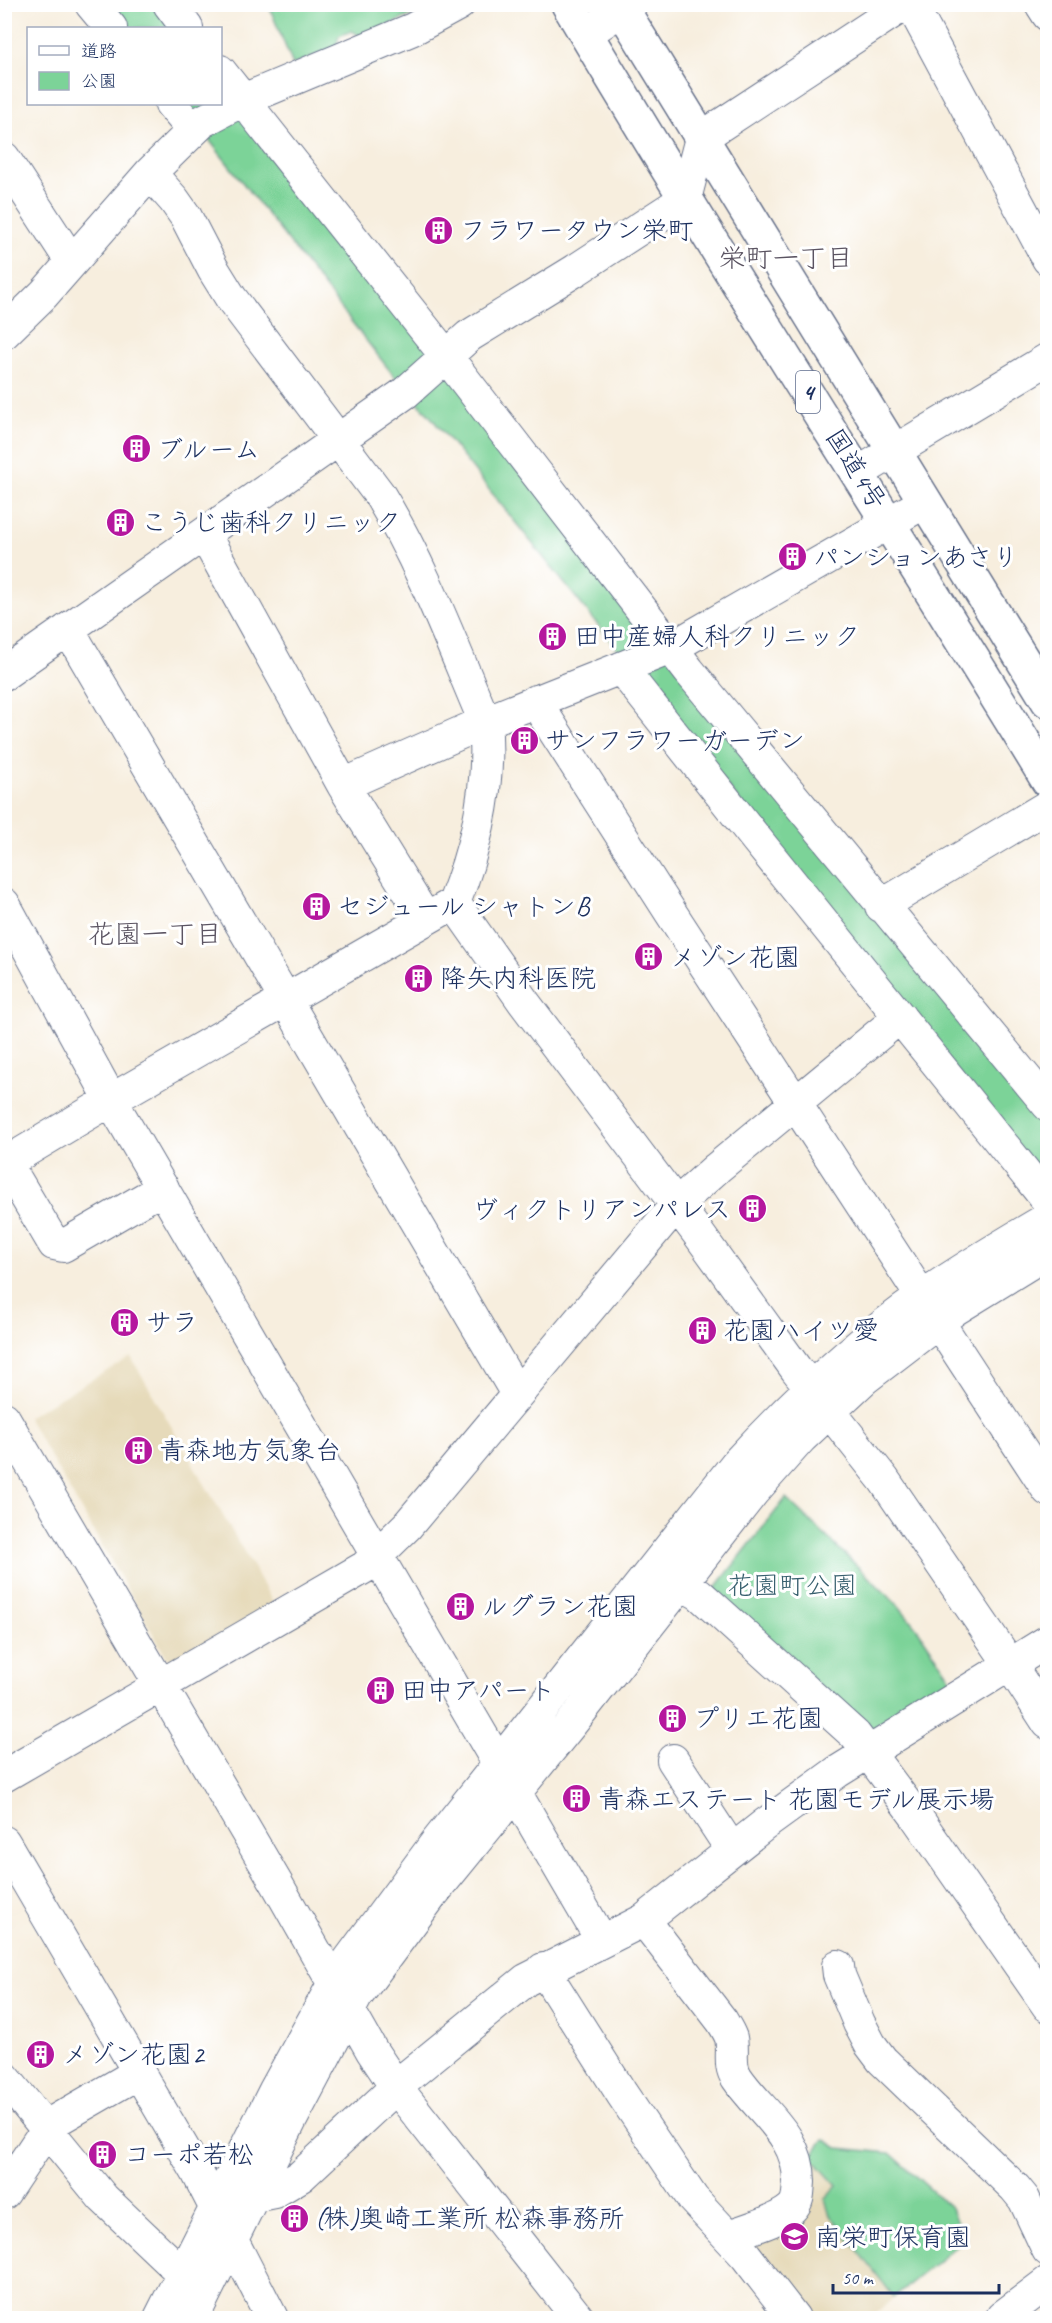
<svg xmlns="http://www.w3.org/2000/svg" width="1052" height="2323" font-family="Caveat,'Klee One',sans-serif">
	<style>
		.built { fill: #e6daba }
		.park { fill: #7cd398; stroke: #4c817b; stroke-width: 1.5 }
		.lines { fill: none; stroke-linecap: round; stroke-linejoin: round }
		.minor-casing { stroke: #68728b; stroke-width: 34 }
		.highway-casing { stroke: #68728b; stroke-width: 36 }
		.minor { stroke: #fff; stroke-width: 32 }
		.highway { stroke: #fff; stroke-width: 33 }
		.labels { text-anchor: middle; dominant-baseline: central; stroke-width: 6; stroke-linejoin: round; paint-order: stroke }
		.shield { fill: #fff; stroke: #5f6d8e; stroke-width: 1.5 }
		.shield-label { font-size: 24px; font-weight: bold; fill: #1b2f5e }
		.poi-label { font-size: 26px; fill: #1b2f5e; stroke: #fff; text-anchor: start }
		.street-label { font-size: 26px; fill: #1b2f5e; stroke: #fff }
		.park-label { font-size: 26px; fill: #38606f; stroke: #fff }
		.neighbourhood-label { font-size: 27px; fill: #5b5462; stroke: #fff }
	</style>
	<rect width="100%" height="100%" fill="#fff"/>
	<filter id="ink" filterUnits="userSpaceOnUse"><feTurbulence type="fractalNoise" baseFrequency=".0167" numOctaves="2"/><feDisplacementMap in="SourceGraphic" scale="12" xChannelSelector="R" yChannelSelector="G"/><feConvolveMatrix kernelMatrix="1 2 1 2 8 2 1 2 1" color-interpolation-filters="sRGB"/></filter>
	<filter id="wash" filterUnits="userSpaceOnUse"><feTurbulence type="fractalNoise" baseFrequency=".008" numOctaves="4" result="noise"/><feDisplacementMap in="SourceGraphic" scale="24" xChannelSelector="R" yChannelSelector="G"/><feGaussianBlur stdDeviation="1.35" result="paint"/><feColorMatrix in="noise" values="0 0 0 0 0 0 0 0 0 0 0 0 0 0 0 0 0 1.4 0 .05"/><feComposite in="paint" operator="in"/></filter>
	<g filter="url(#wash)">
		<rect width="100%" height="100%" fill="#f7eede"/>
		<path class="built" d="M131,1357l145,250 -99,58 -8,-4 -142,-244z
			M811,2157l26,29 -8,27 65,84 -22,21h-71l-59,-83 62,-23 -1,-45z"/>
		<path class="park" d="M273,4l136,1 5,9 -52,23 -10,-6 -13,5 -3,11 -43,18 -24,-59z
			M101,5h66l19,23h-65z
			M221,72l826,1044v68l-617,-768 -36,-40 -213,-272h39z
			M786,1498l113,108 20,25 37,55 -85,49 -157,-145z
			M824,2139l14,9 52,5 61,55 15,30 -72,59 -65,-84 -4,-14 12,-13 -26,-29z"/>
	</g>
	<g filter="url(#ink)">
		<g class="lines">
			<defs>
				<path id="minor" d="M91,4l20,24
					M169,4l18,24
					M911,4l137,255
					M1041,4l7,11
					M585,34l46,-30
					M220,71l226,285 243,315 359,434
					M171,104l22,26
					M4,158l67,103
					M4,333l40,-39 106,-121 53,-52 40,-21 170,-71 46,-25
					M858,473l190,-114
					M204,534l139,251 82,133
					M68,629l449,765
					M621,668l136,172 291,361
					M4,674l401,-281 64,-57 107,-66 109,-71 16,-61 204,-134
					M535,701l136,212 377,577
					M343,785l142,-63 186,-74 254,-146
					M454,903l69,98 177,235 96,133 88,111 125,183 39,60
					M4,904l107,196 491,841
					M881,906l167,-100
					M6,1163l48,81 9,2 100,-58
					M4,1164l107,-64 343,-197c23,-58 37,-119 31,-181 -33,-77 -62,-156 -106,-228l-148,-196 -18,-29 -27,-52 -12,-17 -24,-27
					M4,1418l273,466 95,167 24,36 182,231
					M665,1570l16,14 18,10 156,141 60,80 133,191
					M673,1760l59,90
					M4,1776l361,-209 42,-41 270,-322 40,-36 183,-151
					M4,1842l193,330 75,146
					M644,1920l78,101c3,5 7,11 9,17 3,14 -3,27 6,40 24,35 62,57 62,104 -1,9 0,19 -7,26 -13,13 -45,21 -63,28
					M838,1966l1,9 20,48 11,21 12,16 133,128 9,11 24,51
					M543,1969l79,125 71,105 53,57 48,62
					M4,2077l99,121 79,75
					M4,2193l42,-63 9,-9 83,-48
					M254,2196l20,-4 27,-16 106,-99 119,-97 118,-60 120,-95 73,-53 211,-131
					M1002,2317l46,-35
					M160,2318l115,-228 59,-107 15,-23 86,-116 301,-380c57,-62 118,-120 187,-168 40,-28 83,-53 125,-78
					M193,2318l98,-198 65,-123 75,-101 140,-172 182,-232 48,-54 63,-59 90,-69 94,-58"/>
				<path id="highway" d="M568,4c155,262 322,517 480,777
					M619,4l429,697"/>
			</defs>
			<use href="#minor" class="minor-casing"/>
			<use href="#highway" class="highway-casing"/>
			<use href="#minor" class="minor"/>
			<use href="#highway" class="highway"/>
		</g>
	</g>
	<defs>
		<symbol id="building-disc" viewBox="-11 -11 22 22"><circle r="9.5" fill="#b5179e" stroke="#fff"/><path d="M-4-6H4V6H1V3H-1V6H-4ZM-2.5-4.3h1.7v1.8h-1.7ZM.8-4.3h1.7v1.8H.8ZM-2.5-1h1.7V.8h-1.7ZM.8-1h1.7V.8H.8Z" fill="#fff"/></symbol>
		<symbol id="school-disc" viewBox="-11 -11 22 22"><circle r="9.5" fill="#b5179e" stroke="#fff"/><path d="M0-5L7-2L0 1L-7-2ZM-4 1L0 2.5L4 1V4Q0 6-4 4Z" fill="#fff"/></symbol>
	</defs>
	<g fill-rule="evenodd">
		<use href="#building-disc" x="422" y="214" width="33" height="33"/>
		<use href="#building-disc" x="120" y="432" width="33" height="33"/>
		<use href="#building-disc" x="104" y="506" width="33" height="33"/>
		<use href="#building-disc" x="776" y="540" width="33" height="33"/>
		<use href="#building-disc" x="536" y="620" width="33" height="33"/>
		<use href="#building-disc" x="508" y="724" width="33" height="33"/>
		<use href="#building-disc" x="300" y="890" width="33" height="33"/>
		<use href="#building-disc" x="632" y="940" width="33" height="33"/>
		<use href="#building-disc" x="402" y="962" width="33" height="33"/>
		<use href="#building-disc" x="736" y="1192" width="33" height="33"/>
		<use href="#building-disc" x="108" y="1306" width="33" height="33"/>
		<use href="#building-disc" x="686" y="1314" width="33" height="33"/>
		<use href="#building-disc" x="122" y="1434" width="33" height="33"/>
		<use href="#building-disc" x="444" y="1590" width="33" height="33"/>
		<use href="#building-disc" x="364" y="1674" width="33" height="33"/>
		<use href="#building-disc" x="656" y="1702" width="33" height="33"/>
		<use href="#building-disc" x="560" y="1782" width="33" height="33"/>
		<use href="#building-disc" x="24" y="2038" width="33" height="33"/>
		<use href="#building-disc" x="86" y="2138" width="33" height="33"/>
		<use href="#building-disc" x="278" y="2202" width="33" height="33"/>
		<use href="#school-disc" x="778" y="2220" width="33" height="33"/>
	</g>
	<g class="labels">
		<rect class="shield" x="796" y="371" width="24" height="42" rx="4.5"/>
		<g class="shield-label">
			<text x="808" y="392">4</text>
		</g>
		<g class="poi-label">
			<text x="460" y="230">フラワータウン栄町</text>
			<text x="157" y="449">ブルーム</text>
			<text x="141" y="522">こうじ歯科クリニック</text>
			<text x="813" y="557">パンションあさり</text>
			<text x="574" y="636">田中産婦人科クリニック</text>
			<text x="545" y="740">サンフラワーガーデン</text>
			<text x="337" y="906">セジュール シャトンB</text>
			<text x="670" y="957">メゾン花園</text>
			<text x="440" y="978">降矢内科医院</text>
			<text x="731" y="1209" text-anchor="end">ヴィクトリアンパレス</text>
			<text x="146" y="1322">サラ</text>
			<text x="723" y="1330">花園ハイツ愛</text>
			<text x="159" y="1450">青森地方気象台</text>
			<text x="482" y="1606">ルグラン花園</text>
			<text x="401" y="1690">田中アパート</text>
			<text x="693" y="1718">プリエ花園</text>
			<text x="598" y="1799">青森エステート 花園モデル展示場</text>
			<text x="62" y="2054">メゾン花園2</text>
			<text x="124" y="2154">コーポ若松</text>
			<text x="315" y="2218">(株)奥崎工業所 松森事務所</text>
			<text x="815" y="2237">南栄町保育園</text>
		</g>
		<g class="street-label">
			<text transform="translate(856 469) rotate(58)">国道4号</text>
		</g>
		<g class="park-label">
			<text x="792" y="1585">花園町公園</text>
		</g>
		<g class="neighbourhood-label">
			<text x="786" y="258">栄町一丁目</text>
			<text x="155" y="934">花園一丁目</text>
		</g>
	</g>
	<rect width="1052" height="2323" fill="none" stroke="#fff" stroke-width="24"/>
	<rect x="27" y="27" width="195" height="78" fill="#ffffff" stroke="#a4acbf" stroke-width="1.5"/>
	<rect x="39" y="46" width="30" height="9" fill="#ffffff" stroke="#a4acbf" stroke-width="1.5"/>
	<text x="81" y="57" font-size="18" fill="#1b2f5e">道路</text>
	<rect x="39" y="72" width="30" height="18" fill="#7cd398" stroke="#a4acbf" stroke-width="1.5"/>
	<text x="81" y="87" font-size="18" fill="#1b2f5e">公園</text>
	<path d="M833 2284v9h166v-9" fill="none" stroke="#1b2f5e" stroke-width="3"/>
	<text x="842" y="2284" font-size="18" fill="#1b2f5e" stroke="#ffffff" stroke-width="4.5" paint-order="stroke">50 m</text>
</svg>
